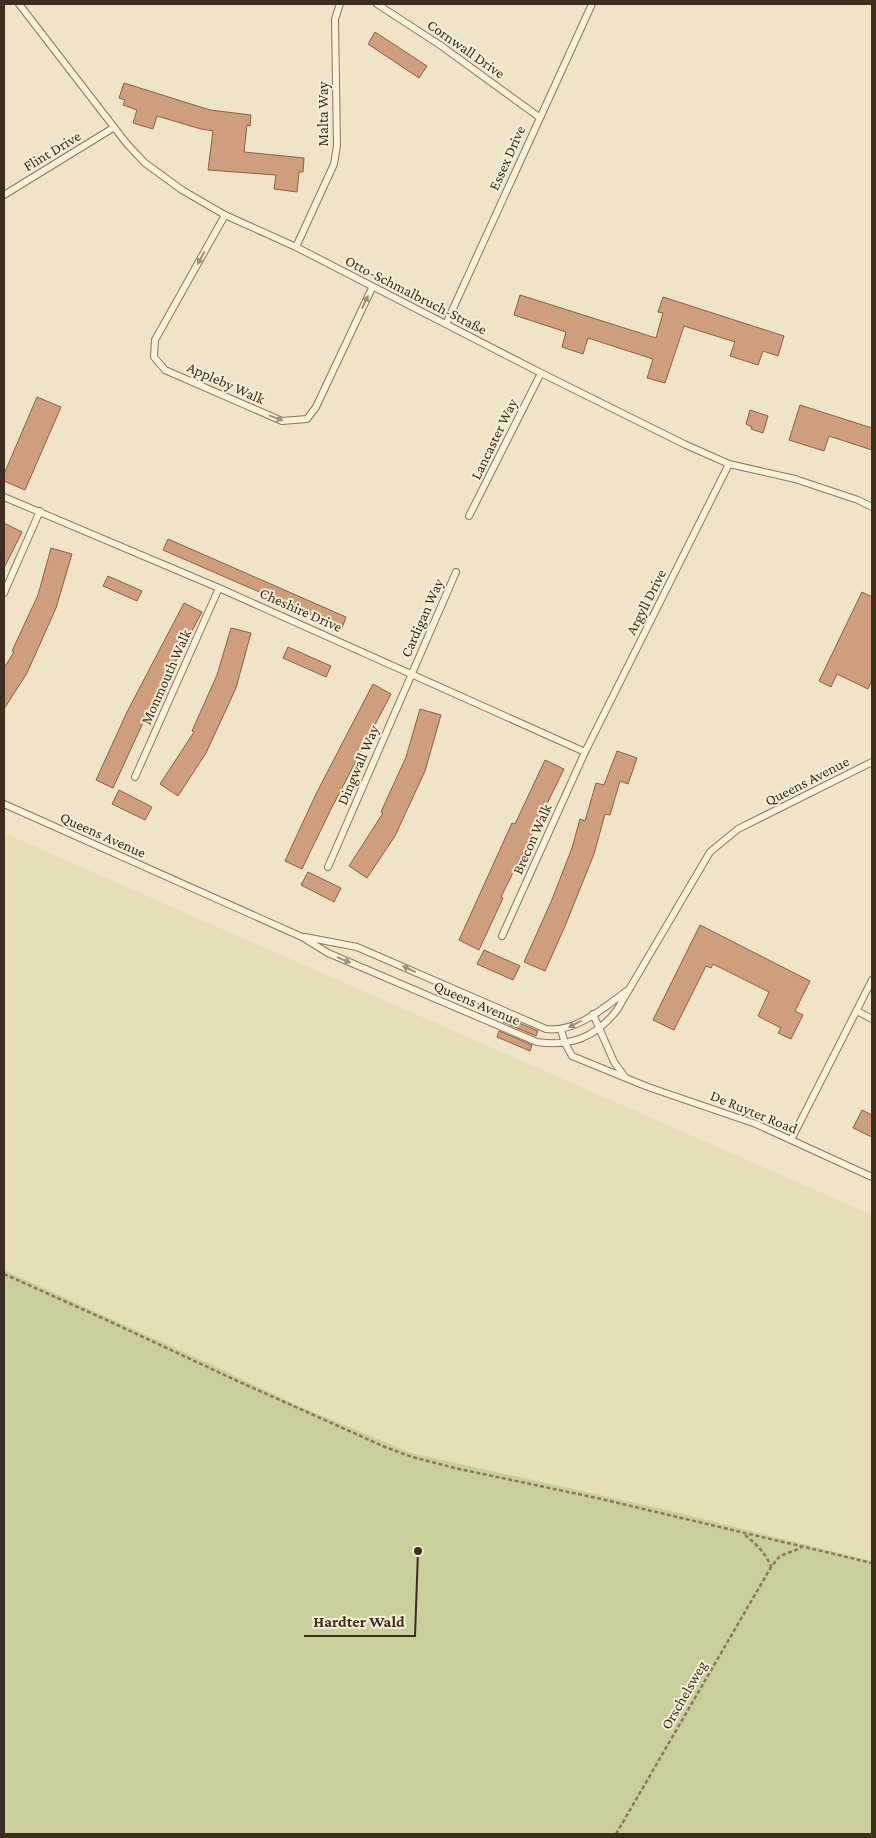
<svg xmlns="http://www.w3.org/2000/svg" width="876" height="1838" font-family="'Crimson Pro',serif">
	<style>
		.farmland { fill: #e6deb5 }
		.green { fill: #c9cf9b }
		.building { fill: #cf9f7d; stroke: #8d5f41 }
		.lines { fill: none; stroke-linecap: round; stroke-linejoin: round }
		.service-casing { stroke: #8d765c; stroke-width: 8 }
		.path { stroke: #8d765c; stroke-width: 2.5; stroke-dasharray: 4 2.5; stroke-linecap: butt }
		.service { stroke: #faf1dc; stroke-width: 6 }
		.oneway { fill: #9c907e }
		.labels { text-anchor: middle; dominant-baseline: central; stroke-width: 4; stroke-linejoin: round; paint-order: stroke }
		.street-label { font-size: 15px; fill: #3d2e20; stroke: #f7eed8 }
		.leader { fill: none; stroke: #3d2e20; stroke-width: 2 }
		.callout-dot { fill: #3d2e20; stroke: #f7eed8; stroke-width: 2 }
		.callout-label { font-size: 16px; text-anchor: middle; font-weight: bold; fill: #3d2e20; stroke: #f7eed8; stroke-width: 4; stroke-linejoin: round; paint-order: stroke }
	</style>
	<rect width="100%" height="100%" fill="#f0e4c8"/>
	<path class="farmland" d="M4,833l868,382v346l-205,-51 -256,-57 -119,-50 -73,-35 -215,-98z"/>
	<path class="green" d="M4,1270l215,98 73,35 119,50 256,57 205,51v273h-868z"/>
	<path class="building" d="M375,32l52,34 -8,12 -51,-34z
		M124,83l86,27 41,5 -1,11 -3,-1 -3,27 60,6 -1,14h-4l-2,20 -23,-3 2,-14 -68,-5 5,-39 -12,-2 -44,-13 -4,13 -20,-6 4,-13 -14,-5 2,-5 -6,-2z
		M520,295l136,43 7,-25 -5,-1 5,-15 121,39 -6,20 -15,-5 -5,14 -28,-9 5,-14 -51,-16 -19,57 -18,-5 6,-19 -65,-21 -5,16 -21,-7 4,-15 -52,-17z
		M37,397l24,10 -36,83 -21,-9v-7z
		M800,405l72,23v22l-43,-14 -5,15 -35,-11z
		M750,410l18,6 -5,17 -12,-4 1,-2 -6,-3z
		M4,523l18,9 -18,36z
		M168,539l178,78 -4,11 -179,-78z
		M51,548l21,6 -16,54 -29,65 -23,36v-41l10,-16 -2,-1 26,-56z
		M108,576l34,15 -5,10 -34,-15z
		M862,592l10,5v83l-4,9 -31,-15 -6,13 -12,-6z
		M184,603l18,9 -61,115 -28,61 -17,-8 31,-68z
		M231,628l20,5 -15,55 -30,65 -28,43 -18,-12 34,-52 -2,-1 25,-56z
		M288,647l43,19 -5,11 -43,-19z
		M373,684l18,10 -60,115 -29,60 -17,-8 31,-67z
		M420,709l21,6 -16,56 -30,65 -28,42 -18,-12 34,-53 -2,-1 25,-55z
		M617,751l20,7 -9,26 -8,-3 -10,34 -5,-1 -11,40 -29,72 -20,45 -21,-9 27,-60 21,-54 8,-29 5,2 11,-38 8,2z
		M545,760l19,9 -63,128 2,1 -24,52 -20,-10 53,-117 3,1z
		M119,790l33,17 -7,13 -33,-16z
		M308,872l33,16 -7,14 -33,-17z
		M700,925l110,56 -15,30 8,4 -12,24 -13,-6 3,-5 -23,-12 11,-24 -56,-28 -2,4 -5,-2 -32,64 -21,-10z
		M484,950l36,16 -7,14 -36,-16z
		M505,1017l33,14 -2,5 -33,-14z
		M499,1031l33,14 -2,6 -33,-14z
		M862,1110l10,5v22l-19,-9z"/>
	<g class="lines">
		<defs>
			<path id="service" d="M19,4l108,140 18,19 37,27 43,25 71,32 245,126 143,71 45,20 66,15 63,21 14,7
				M377,4l63,41 99,72
				M4,195l109,-67
				M225,215l-70,125 -1,17 11,13 117,51 25,-2 9,-12 56,-119
				M296,247l38,-83 3,-18 -2,-127 5,-15
				M446,324l146,-320
				M4,497l215,91 366,164
				M469,516l72,-143
				M4,593l36,-82
				M135,777l84,-189
				M4,804l298,133 26,16 209,89c34,5 59,-5 80,-32l93,-158 28,-23 134,-67
				M328,867l128,-295
				M502,936l83,-184 144,-288
				M305,937l52,10 189,82c30,4 59,-22 82,-39
				M857,1011l15,8
				M593,1014l21,48 11,15
				M561,1030l4,13 7,13 76,31 108,37 116,53
				M791,1140l81,-160"/>
		</defs>
		<use href="#service" class="service-casing"/>
		<path class="path" d="M4,1274l107,48 122,57 152,68 27,10 47,12 138,29 275,65
			M745,1535c11,9 21,18 26,32
			M616,1834l155,-267 9,-11 21,-8"/>
		<use href="#service" class="service"/>
	</g>
	<defs><path id="oneway-solid" d="M-6-.8H1V-3.2L6.5 0L1 3.2V.8H-6Z" transform="scale(1.25)"/></defs>
	<g class="oneway">
		<use href="#oneway-solid" transform="translate(201 258) rotate(119)"/>
		<use href="#oneway-solid" transform="translate(365 302) rotate(-65)"/>
		<use href="#oneway-solid" transform="translate(276 418) rotate(20)"/>
		<use href="#oneway-solid" transform="translate(344 960) rotate(23)"/>
		<use href="#oneway-solid" transform="translate(409 969) rotate(-155)"/>
		<use href="#oneway-solid" transform="translate(575 1024) rotate(153)"/>
	</g>
	<g class="labels">
		<g class="street-label">
			<text transform="translate(466 49) rotate(35)">Cornwall Drive</text>
			<text transform="translate(323 114) rotate(-90)">Malta Way</text>
			<text transform="translate(52 151) rotate(-31)">Flint Drive</text>
			<text transform="translate(507 158) rotate(-66)">Essex Drive</text>
			<text transform="translate(416 295) rotate(27)">Otto-Schmalbruch-Straße</text>
			<text transform="translate(226 383) rotate(24)">Appleby Walk</text>
			<text transform="translate(494 439) rotate(-64)">Lancaster Way</text>
			<text transform="translate(646 602) rotate(-63)">Argyll Drive</text>
			<text transform="translate(301 610) rotate(24)">Cheshire Drive</text>
			<text transform="translate(422 618) rotate(-66)">Cardigan Way</text>
			<text transform="translate(166 677) rotate(-66)">Monmouth Walk</text>
			<text transform="translate(358 765) rotate(-67)">Dingwall Way</text>
			<text transform="translate(807 781) rotate(-27)">Queens Avenue</text>
			<text transform="translate(103 835) rotate(24)">Queens Avenue</text>
			<text transform="translate(532 839) rotate(-66)">Brecon Walk</text>
			<text transform="translate(477 1003) rotate(23)">Queens Avenue</text>
			<text transform="translate(754 1112) rotate(22)">De Ruyter Road</text>
			<text transform="translate(684 1695) rotate(-60)">Orschelsweg</text>
		</g>
	</g>
	<path class="leader" d="M418 1551L415 1636H304"/>
	<circle class="callout-dot" cx="418" cy="1551" r="5"/>
	<g class="callout-label">
		<text x="359" y="1627">Hardter Wald</text>
	</g>
	<rect width="876" height="1838" fill="none" stroke="#3d2e20" stroke-width="10"/>
</svg>
